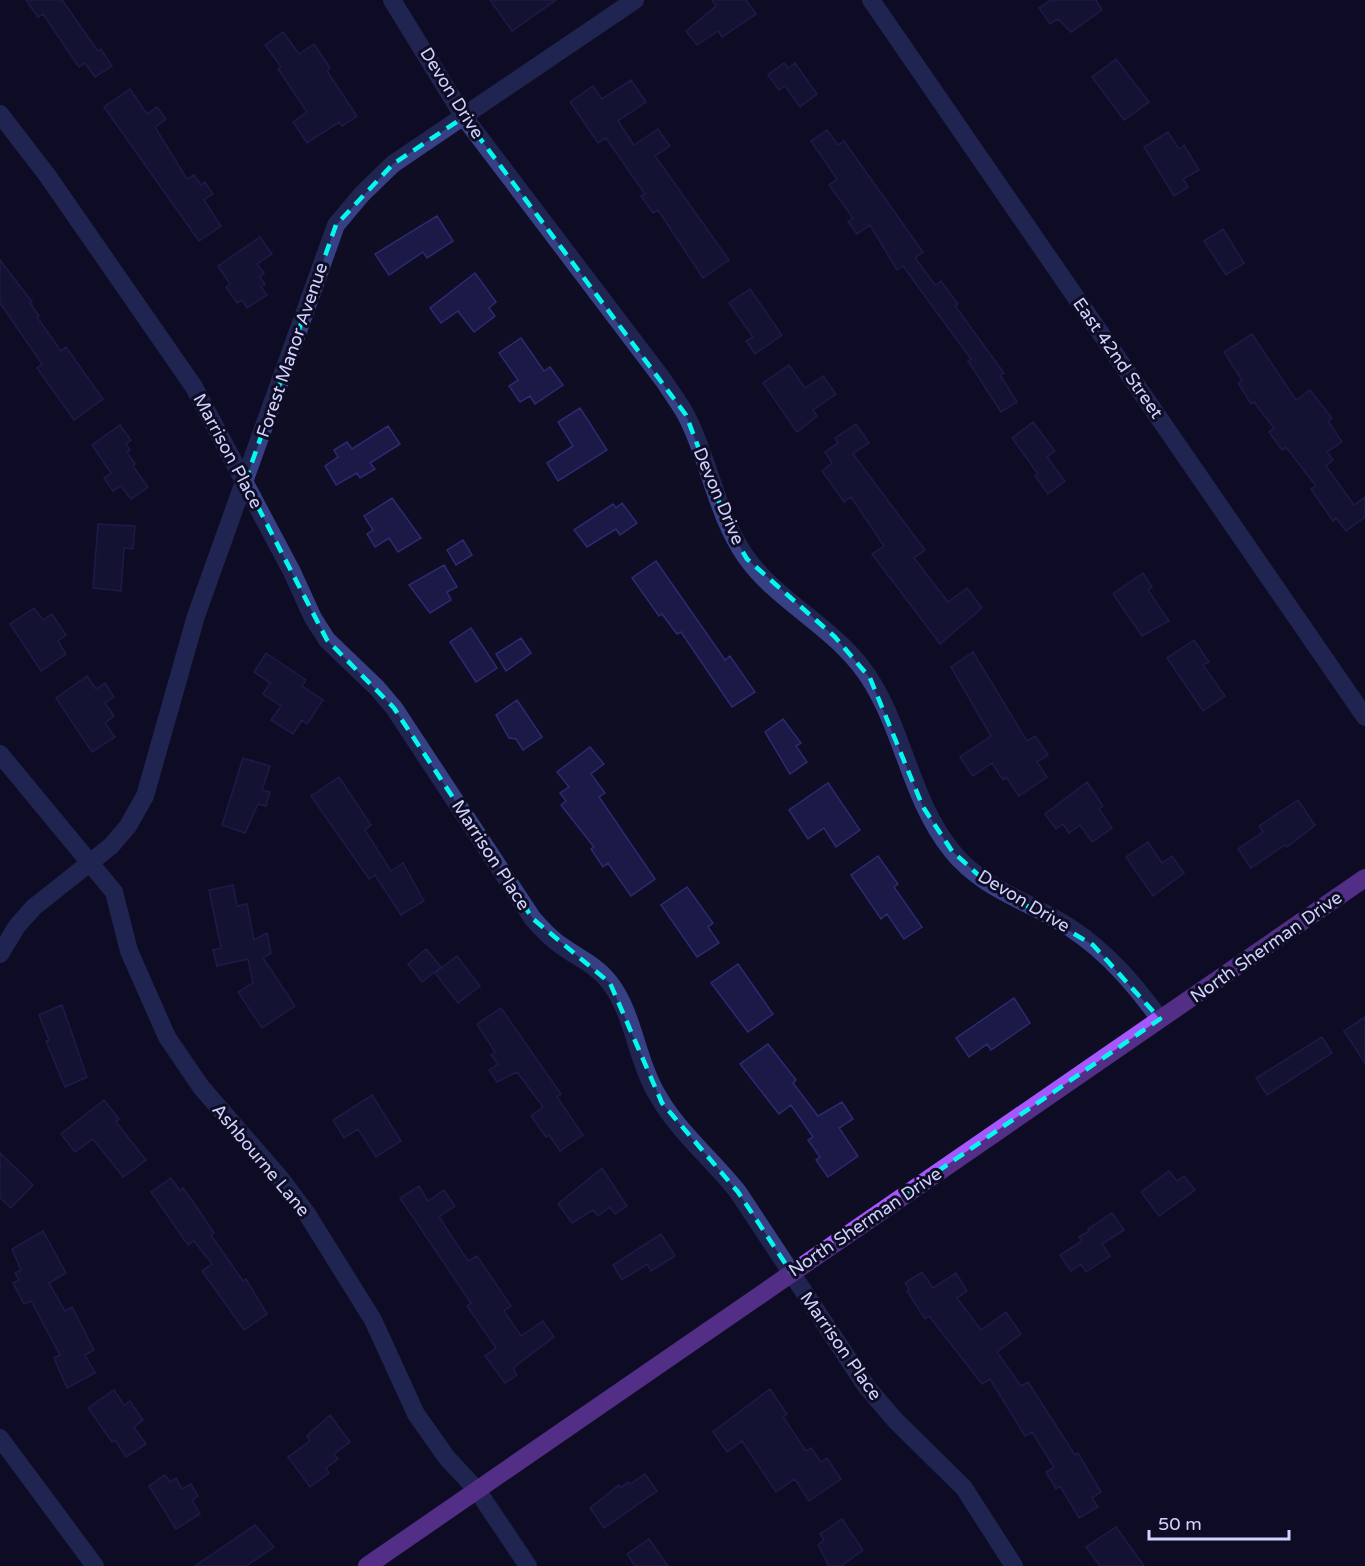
<svg xmlns="http://www.w3.org/2000/svg" width="1365" height="1566" font-family="'Varela Round',sans-serif">
	<style>
		.building { fill: #1b1946; stroke: #2d2a72; stroke-width: 1.5 }
		.lines { fill: none; stroke-linecap: round; stroke-linejoin: round }
		.minor { stroke: #374085; stroke-width: 18 }
		.major { stroke: #a657ff; stroke-width: 18 }
		.marked { fill: none; stroke: #00fbed; stroke-width: 4.5; stroke-dasharray: 12 8; stroke-linejoin: round }
		.labels { text-anchor: middle; dominant-baseline: central; stroke-width: 6; stroke-linejoin: round; paint-order: stroke }
		.street-label { font-size: 18px; fill: #d0d2ff; stroke: #0e0d24 }
	</style>
	<rect width="100%" height="100%" fill="#0e0d24"/>
	<path class="building" d="M26,0h36l36,51 3,-2 11,17 -17,11 -10,-14 -6,4 -36,-53 -5,3z
		M490,0h66l-44,31z
		M712,0h34l10,14 -34,23 -4,-6 -21,14 -11,-14 30,-25z
		M1051,0h45l6,10 -31,22 -13,-13 -8,5 -11,-16z
		M283,32l16,22 15,-10 16,24 -3,3 30,45 -15,10 -3,-4 -32,21 -14,-21 14,-10 -29,-43 3,-2 -16,-22z
		M1116,59l33,43 -25,18 -32,-43z
		M784,63l4,5 7,-5 22,31 -17,13 -15,-21 -6,4 -11,-15z
		M631,80l15,22 -28,19 16,24 24,-16 12,17 -15,10 74,104 -26,18 -45,-68 -5,3 -12,-17 4,-2 -39,-56 -8,5 -28,-41 23,-16 9,13z
		M130,89l17,25 10,-7 9,12 -11,8 32,52 7,-4 7,10 4,-3 8,12 -9,6 17,26 -22,15 -95,-134z
		M827,130l11,15 6,-4 79,111 -8,6 20,27 6,-4 17,23 -3,2 49,67 -4,2 17,27 -16,10 -33,-51 3,-2 -68,-93 -6,4 -27,-45 -13,9 -9,-12 5,-4 -24,-33 8,-6 -26,-38z
		M1168,132l11,17 5,-4 15,25 -16,9 5,8 -14,9 -30,-49z
		M437,216l16,25 -26,17 -4,-6 -34,23 -14,-21z
		M1223,229l21,34 -18,12 -22,-34z
		M260,237l12,17 -15,10 7,9 -4,4 5,7 -4,3 6,8 -20,13 -5,-8 -5,3 -11,-16 4,-3 -12,-18z
		M0,260l32,42 -2,1 9,13 -2,1 24,34 5,-4 37,52 -29,21 -37,-52 5,-4 -42,-61z
		M475,273l21,29 -7,6 6,8 -21,16 -16,-21 -17,12 -11,-15z
		M750,289l32,46 -27,19 -9,-13 7,-4 -24,-34z
		M1252,334l44,66 14,-10 22,28 -4,3 14,21 -15,10 6,8 -7,6 28,39 11,-8v20l-19,14 -10,-13 -3,3 -22,-32 5,-3 -30,-39 -4,3 -13,-18 5,-4 -20,-26 -3,2 -13,-21 4,-3 -18,-28z
		M521,338l23,33 6,-4 13,18 -28,19 -5,-8 -10,6 -11,-16 9,-6 -19,-27z
		M789,365l16,23 18,-12 13,18 -23,16 4,6 -20,16 -34,-49z
		M580,408l27,42 -49,31 -11,-18 26,-17 -15,-24z
		M1033,422l22,29 -8,6 18,24 -17,13 -13,-18 3,-2 -26,-36z
		M856,424l13,19 -16,11 72,96 -11,8 34,44 19,-14 15,20 -42,36 -68,-90 12,-8 -33,-49 -7,5 -22,-31 10,-8 -7,-11 13,-9 -3,-5z
		M120,425l11,15 -5,4 4,6 -3,2 8,12 -2,2 15,21 -17,12 -10,-13 -8,5 -9,-13 7,-5 -19,-28z
		M388,426l12,18 -30,19 5,6 -15,9 -3,-5 -21,12 -11,-19 13,-9 -4,-7 13,-8 5,7z
		M392,498l29,40 -23,14 -9,-14 -14,9 -8,-13 6,-4 -9,-14z
		M622,503l15,20 -17,12 -4,-6 -29,18 -13,-17 39,-26 3,4z
		M98,524l37,2 -2,23 -9,-1 -3,43 -28,-3z
		M463,540l9,15 -16,10 -9,-15z
		M656,561l69,99 5,-4 25,36 -23,15 -51,-75 -4,2 -15,-20 -3,2 -27,-38z
		M444,565l13,22 -10,5 4,8 -21,13 -21,-28z
		M1143,573l9,14 -4,3 21,31 -27,15 -29,-42z
		M34,608l9,12 9,-6 14,21 -8,6 8,13 -25,17 -31,-47z
		M471,628l26,40 -21,14 -26,-40z
		M521,638l10,15 -25,18 -10,-17z
		M1194,640l15,22 -6,3 22,31 -22,15 -36,-53z
		M973,652l54,89 8,-5 13,19 -11,7 10,15 -28,19 -13,-19 -3,3 -11,-17 -19,13 -13,-19 31,-21 -40,-69z
		M266,653l40,27 -4,6 21,14 -16,24 -5,-4 -9,14 -22,-14 10,-14 -18,-12 7,-11 -16,-11z
		M87,676l9,13 9,-6 9,14 -9,6 9,13 -9,7 10,14 -23,15 -36,-54z
		M517,700l25,37 -19,13 -7,-11 -7,-1 -13,-23z
		M783,719l18,24 -5,3 11,16 -17,12 -25,-42z
		M590,747l14,17 -13,10 14,19 -6,4 56,82 -24,17 -23,-33 -5,4 -12,-18 3,-2 -33,-42 5,-4 -6,-8 9,-6 -12,-15z
		M243,758l27,8 -8,24 8,2 -4,14 -8,-2 -13,29 -23,-8z
		M339,777l32,48 -6,5 26,41 12,-8 21,38 -23,14 -26,-40 -6,4 -58,-83z
		M1087,782l16,24 -4,3 13,19 -20,14 -12,-17 -11,8 -6,-9 -7,5 -11,-15z
		M828,783l32,47 -24,17 -12,-19 -16,11 -19,-29z
		M1298,800l17,25 -28,22 -2,-2 -34,23 -13,-19 25,-17 -4,-6z
		M1148,842l14,21 10,-7 12,17 -31,23 -27,-39z
		M878,856l20,28 -4,3 28,40 -18,12 -17,-25 -6,5 -30,-44z
		M233,885l4,21 10,-2 7,36 13,-7 4,20 -8,5 32,48 -33,22 -24,-36 15,-9 -5,-24 -31,7 -4,-16 8,-2 -12,-58z
		M687,887l26,36 -5,4 11,16 -22,14 -36,-52z
		M426,949l15,18 -19,15 -14,-18z
		M457,956l23,30 -22,17 -23,-30z
		M738,964l35,50 -25,18 -37,-49z
		M1014,998l16,25 -39,27 -4,-6 -18,13 -13,-19z
		M62,1005l25,72 -22,10 -19,-46 3,-1 -10,-25z
		M501,1008l60,86 -4,3 26,38 -23,16 -11,-16 -3,2 -15,-21 12,-9 -26,-35 -20,10 -8,-12 9,-6 -7,-9 4,-3 -18,-28z
		M1365,1017v46l-21,-32z
		M1322,1037l10,16 -65,42 -11,-17z
		M768,1044l28,36 -3,3 25,33 24,-14 11,17 -14,9 19,28 -30,21 -12,-17 4,-3 -12,-17 5,-3 -22,-32 -12,9 -39,-50z
		M372,1095l29,46 -25,16 -18,-28 -14,9 -11,-18z
		M104,1100l15,19 -3,3 30,38 -23,17 -30,-38 -18,13 -14,-18z
		M0,1153l33,32 -22,23 -11,-10z
		M602,1168l25,38 -12,8 -5,-7 -12,9 -5,-6 -21,13 -14,-19z
		M1169,1171l8,10 7,-5 11,14 -36,26 -18,-24z
		M171,1178l9,13 3,-3 15,21 16,24 -3,2 32,46 3,-2 21,35 -23,16 -42,-59 10,-7 -18,-23 -6,4 -37,-53z
		M419,1186l9,15 16,-11 11,16 -16,11 29,44 9,-5 34,50 -7,5 17,25 22,-15 11,16 -41,31 4,7 -12,8 -20,-27 11,-8 -29,-42 4,-3 -71,-105z
		M1112,1213l12,17 -22,14 8,12 -24,16 -5,-8 -10,7 -11,-16 22,-14 -3,-4 10,-6 -1,-2z
		M43,1231l23,42 -17,10 16,28 7,-4 22,43 -9,5 10,18 -28,15 -13,-30 6,-3 -29,-54 -7,3 -11,-21 6,-3 -4,-7 6,-3 -9,-21z
		M661,1234l14,22 -24,15 -4,-7 -25,16 -9,-15z
		M922,1272l11,16 23,-15 11,18 -10,7 24,32 25,-18 15,22 -24,18 24,34 7,-4 47,73 3,-2 23,39 -9,6 6,9 -19,11 -19,-32 -4,3 -10,-17 8,-5 -22,-35 -7,4 -35,-57 -8,5 -53,-68 -4,3 -18,-28 2,-2 -4,-6z
		M770,1389l17,25 -4,3 23,34 5,-3 10,14 6,-4 14,21 -32,22 -14,-22 -19,13 -34,-51 -15,11 -14,-20z
		M114,1390l10,15 6,-4 13,19 -9,7 12,17 -20,13 -11,-17 -3,2 -24,-34z
		M330,1415l20,27 -16,12 4,5 -12,9 3,5 -19,14 -22,-30 22,-16 -3,-5z
		M645,1474l12,17 -53,37 -14,-20 29,-23 1,3 8,-6 2,2z
		M165,1475l5,7 6,-4 6,11 9,-5 7,12 -6,4 8,14 -24,15 -27,-43z
		M842,1519l21,31 -22,16h-12l-11,-21 6,-5 -4,-6z
		M255,1525l19,22 -28,19h-51z
		M1116,1527l28,39h-44l-14,-19z
		M649,1539l19,27h-33l-8,-12z"/>
	<g class="lines">
		<path class="minor" d="M392,0l72,117 200,264c7,11 16,23 22,34 24,46 30,99 60,142 35,49 96,73 127,127 32,54 39,117 79,167 31,39 80,51 120,78 36,24 63,56 88,90
			M871,0l494,717
			M0,114l47,61 147,212 98,185 21,46 14,22 50,48 17,20 139,211c8,9 16,18 26,25 17,13 38,21 51,39 23,30 26,73 44,106 20,39 57,69 84,103l128,194 29,34 69,68 50,78
			M0,754l114,138 15,59 38,86 34,50 79,91 27,36 66,106 43,94 31,44 30,32 51,76
			M0,954l17,-28 17,-19 77,-61 17,-20 17,-30 51,-180 140,-391 26,-31 31,-30 242,-164
			M0,1438l95,128"/>
		<path class="major" d="M367,1566l998,-688"/>
	</g>
	<path d="M0 0H1365V1566H0ZM464,117l222,298 43,113 18,31 88,78 35,41 53,129 29,44 33,30 108,64 67,74 -369,253 -53,-80 -76,-89 -52,-120 -77,-64 -139,-211 -67,-68 -82,-158 91,-257 57,-61z" fill="#0e0d24" fill-opacity=".55" fill-rule="evenodd"/>
	<path class="marked" d="M464,117l222,298 43,113 18,31 88,78 35,41 53,129 29,44 33,30 108,64 67,74 -369,253 -53,-80 -76,-89 -52,-120 -77,-64 -139,-211 -67,-68 -82,-158 91,-257 57,-61z"/>
	<g class="labels">
		<g class="street-label">
			<text transform="translate(452 93) rotate(58)">Devon Drive</text>
			<text transform="translate(292 350) rotate(-71)">Forest Manor Avenue</text>
			<text transform="translate(1118 358) rotate(55)">East 42nd Street</text>
			<text transform="translate(228 451) rotate(62)">Marrison Place</text>
			<text transform="translate(719 496) rotate(67)">Devon Drive</text>
			<text transform="translate(491 855) rotate(57)">Marrison Place</text>
			<text transform="translate(1024 901) rotate(31)">Devon Drive</text>
			<text transform="translate(1266 947) rotate(-35)">North Sherman Drive</text>
			<text transform="translate(261 1160) rotate(50)">Ashbourne Lane</text>
			<text transform="translate(865 1222) rotate(-34)">North Sherman Drive</text>
			<text transform="translate(841 1346) rotate(55)">Marrison Place</text>
		</g>
	</g>
	<path d="M1149 1530v9h140v-9" fill="none" stroke="#d0d2ff" stroke-width="3"/>
	<text x="1158" y="1530" font-size="18" fill="#d0d2ff" stroke="#0e0d24" stroke-width="4.5" paint-order="stroke">50 m</text>
</svg>
